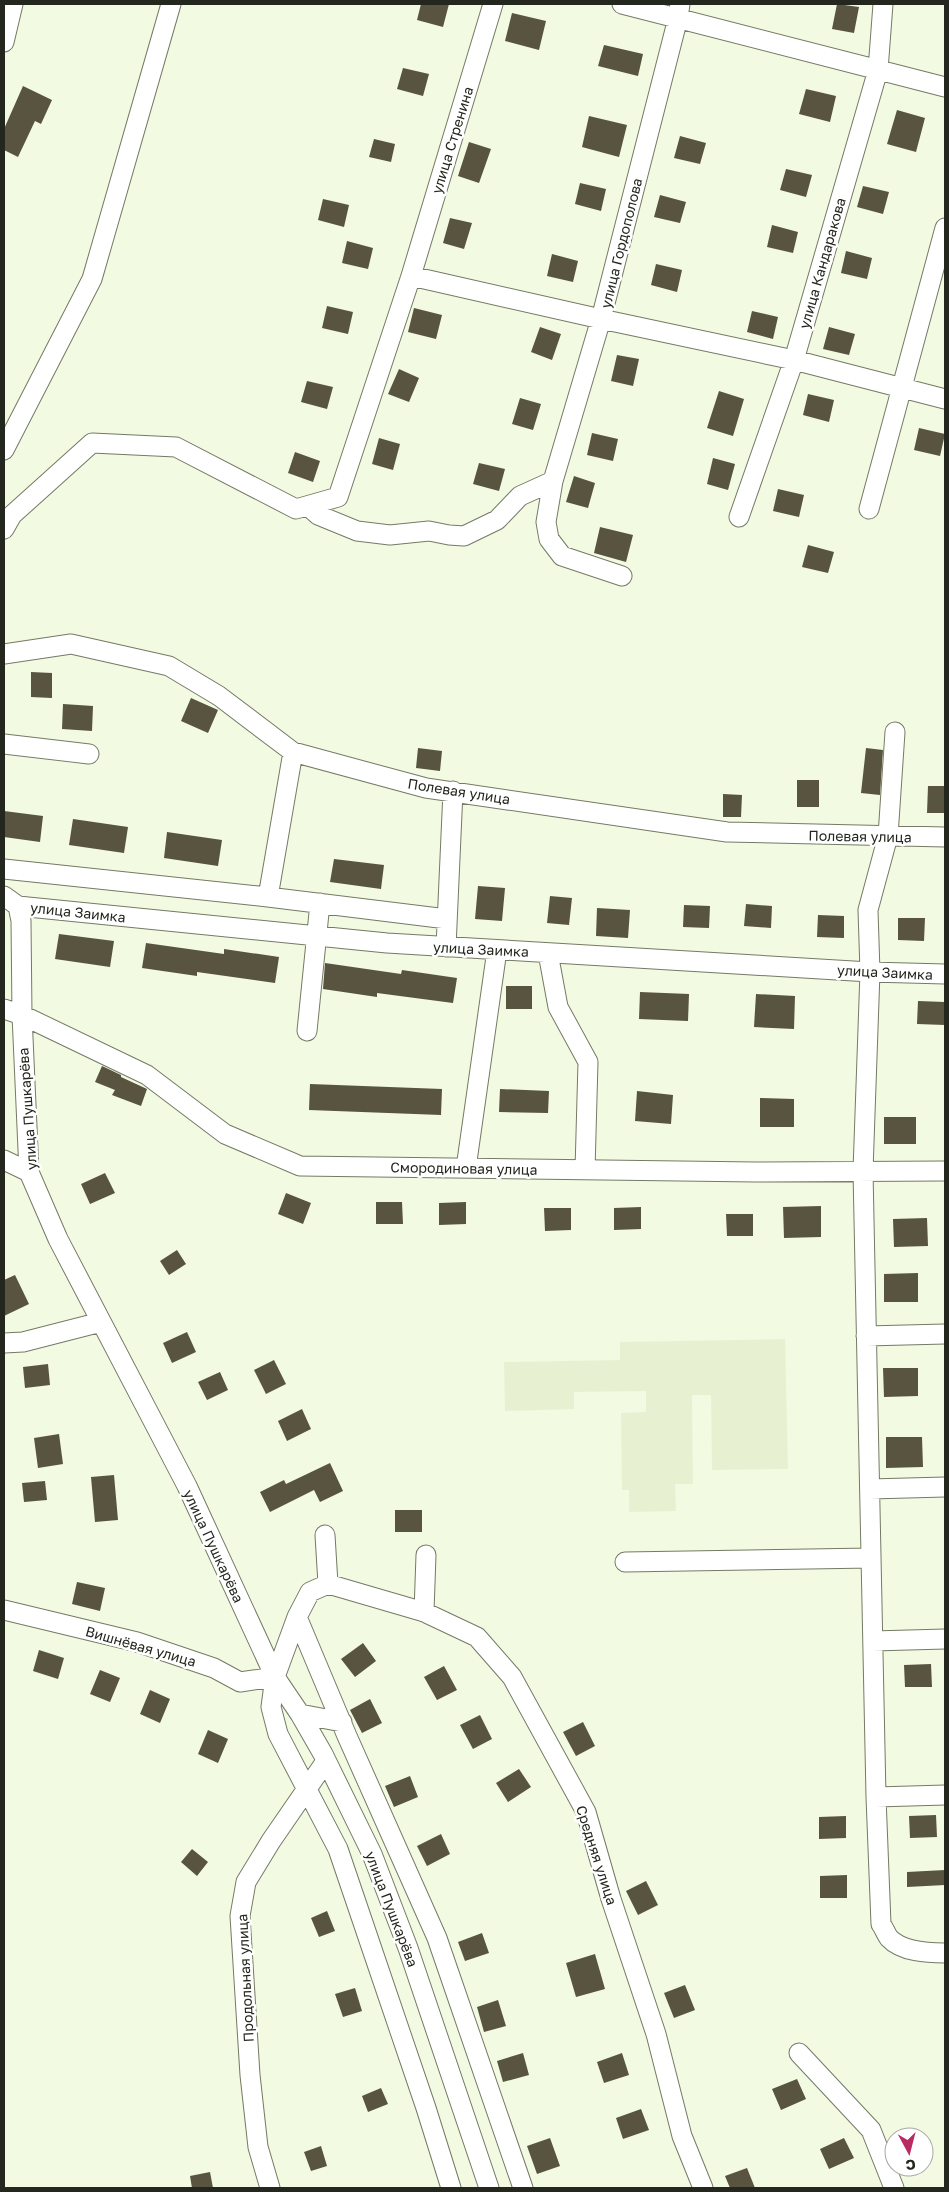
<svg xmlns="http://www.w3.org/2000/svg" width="949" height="2192" font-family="'Golos Text',sans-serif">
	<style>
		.built { fill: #e7f1d2 }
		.building { fill: #58543f }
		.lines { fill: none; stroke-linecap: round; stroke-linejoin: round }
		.minor-casing { stroke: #747a65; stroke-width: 21 }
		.minor { stroke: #fff; stroke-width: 19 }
		.labels { text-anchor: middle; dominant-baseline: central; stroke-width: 5; stroke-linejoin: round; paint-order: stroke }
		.street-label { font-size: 14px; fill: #24271e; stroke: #fff }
	</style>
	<rect width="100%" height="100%" fill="#f2fae2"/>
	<path class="built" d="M785,1339l3,130 -76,1 -1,-75h-19l1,89h-18l1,27 -47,1v-22h-7l-1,-77 25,-1v-21l-72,1v17l-69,2 -1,-49 116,-2v-18z"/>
	<path class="building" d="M421,4h28l-6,23 -26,-7z
		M837,4l22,3 -5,26 -22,-4z
		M512,13l34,8 -7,29 -34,-9z
		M604,45l39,9 -5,22 -40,-10z
		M403,68l26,6 -6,22 -26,-7z
		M23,86l29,14 -11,24 -6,-3 -17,36 -14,-7v-21z
		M806,89l30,7 -6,26 -31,-8z
		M897,110l28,8 -9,34 -29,-8z
		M589,116l38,9 -8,32 -37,-10z
		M680,136l26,7 -6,21 -26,-6z
		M374,139l21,5 -4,18 -22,-5z
		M469,142l22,7 -12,34 -21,-7z
		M786,169l26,6 -6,22 -26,-7z
		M580,183l26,6 -5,22 -26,-7z
		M863,186l26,6 -6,22 -26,-7z
		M660,195l26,7 -6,21 -26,-6z
		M323,199l26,6 -5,22 -26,-7z
		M450,218l22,5 -8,26 -21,-6z
		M772,225l26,7 -5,21 -26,-6z
		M347,241l26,7 -5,21 -26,-6z
		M846,251l26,7 -5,21 -26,-6z
		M552,254l26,7 -5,21 -26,-6z
		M656,264l26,6 -5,22 -26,-7z
		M327,306l26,6 -5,22 -26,-6z
		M414,308l28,7 -6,24 -28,-7z
		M752,311l26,6 -5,22 -26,-7z
		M540,327l21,7 -9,26 -21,-8z
		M829,327l26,7 -6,21 -26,-6z
		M617,355l22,4 -6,27 -22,-5z
		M399,369l20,9 -10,24 -21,-8z
		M307,381l26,6 -6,22 -26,-7z
		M719,391l25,8 -11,37 -26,-8z
		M808,394l26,6 -5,22 -26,-7z
		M520,398l21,6 -8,26 -21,-6z
		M919,428l26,6 -5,22 -26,-6z
		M592,433l26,6 -5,22 -26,-6z
		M379,438l21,6 -7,26 -21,-6z
		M295,452l25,9 -7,21 -25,-9z
		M713,458l22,6 -7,26 -21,-6z
		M479,463l26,6 -6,22 -26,-7z
		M574,476l21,7 -7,25 -22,-6z
		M778,489l26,6 -5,22 -26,-6z
		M600,527l33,8 -7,27 -32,-9z
		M808,545l26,7 -6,21 -26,-6z
		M31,672l21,1v25l-21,-1z
		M191,698l27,12 -10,23 -27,-12z
		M63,704l30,2 -1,25 -30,-2z
		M418,748l24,3 -2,20 -24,-3z
		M866,748l17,2 -3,45 -19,-2z
		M797,780h22v27h-22z
		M928,786h17v27h-18z
		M723,794l19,1 -1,22h-18z
		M4,811l39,5 -3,26 -36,-5z
		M73,819l55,8 -4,26 -55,-8z
		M167,832l55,8 -4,26 -54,-8z
		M334,859l50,6 -3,24 -51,-7z
		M478,886l27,2 -3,33 -27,-2z
		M550,896l22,2 -3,27 -22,-2z
		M746,904l26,2 -1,22 -27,-2z
		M684,905l26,1 -1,22 -26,-1z
		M597,908l33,2 -2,28 -32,-2z
		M818,915l26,1v22l-27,-1z
		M898,918h27l-1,23 -26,-1z
		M59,934l55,7 -4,26 -55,-8z
		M146,943l78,11v-5l55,8 -4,26 -78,-11v4l-55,-8z
		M325,963l76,11 1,-4 55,8 -4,25 -76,-10v4l-54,-8z
		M506,986h26v23h-26z
		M640,992l49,2 -1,27 -49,-2z
		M756,994l39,2 -1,33 -40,-2z
		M918,1001l27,1v23l-28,-1z
		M102,1066l19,9v2l26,12 -6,17 -29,-11 3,-5 -20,-8z
		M310,1084l132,5 -1,26 -132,-5z
		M500,1089l49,2 -1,22 -49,-1z
		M637,1091l36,4 -2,29 -36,-3z
		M760,1098l34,1v28h-34z
		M884,1117h32v27h-32z
		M105,1173l10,20 -25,11 -9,-20z
		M286,1193l25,10 -8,21 -25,-10z
		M376,1202h26l1,22h-27z
		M466,1202v22l-27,1v-22z
		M821,1206v31l-37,1 -1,-31z
		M641,1207v22l-27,1v-22z
		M544,1208h27v22l-26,1z
		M726,1214h27v22h-26z
		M927,1218l1,28 -34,1 -1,-28z
		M177,1250l9,14 -17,11 -9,-14z
		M918,1273v29h-34v-28z
		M15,1275l14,29 -25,12v-36z
		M187,1332l9,20 -24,11 -9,-20z
		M274,1360l12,24 -20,10 -12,-24z
		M48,1364l2,21 -25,3 -2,-21z
		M883,1368h35v28l-34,1z
		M220,1372l8,18 -21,10 -9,-18z
		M302,1409l9,20 -24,12 -9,-20z
		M59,1434l4,30 -25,4 -4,-30z
		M886,1437h36l1,30 -37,1z
		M330,1463l13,28 -23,11 -6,-12 -44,22 -10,-20 24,-12 2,4z
		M114,1475l4,45 -23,2 -4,-45z
		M45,1481l2,19 -23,2 -2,-19z
		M395,1510h27v22h-27z
		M77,1582l28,6 -5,23 -28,-7z
		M363,1643l13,18 -21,16 -14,-18z
		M39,1650l25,8 -6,21 -25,-8z
		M931,1664l1,23h-27l-1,-22z
		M444,1666l13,24 -20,10 -13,-23z
		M100,1670l20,8 -10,24 -20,-8z
		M150,1690l20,9 -10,24 -20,-9z
		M370,1699l12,24 -20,10 -12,-23z
		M480,1715l12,24 -19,10 -13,-24z
		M583,1722l12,24 -19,10 -13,-24z
		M208,1730l20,9 -10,24 -20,-9z
		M519,1769l12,18 -23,15 -12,-19z
		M410,1776l8,21 -24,10 -9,-21z
		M936,1815l1,22 -27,1 -1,-22z
		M846,1816v22l-27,1v-22z
		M441,1834l9,20 -23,12 -10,-20z
		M192,1849l16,13 -11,14 -16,-14z
		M945,1870v15l-38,2v-15z
		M847,1875v23h-27v-22z
		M646,1881l12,24 -20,10 -12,-24z
		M327,1911l8,20 -16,6 -8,-19z
		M482,1933l7,20 -24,8 -7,-19z
		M595,1954l10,35 -29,8 -10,-34z
		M685,1985l10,25 -21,8 -10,-25z
		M355,1988l7,23 -19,6 -8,-23z
		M498,2000l8,26 -22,6 -7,-25z
		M523,2053l6,22 -26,7 -6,-21z
		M622,2053l7,22 -25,8 -7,-21z
		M797,2079l9,20 -25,11 -9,-21z
		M381,2088l7,16 -20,8 -6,-16z
		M641,2109l8,21 -26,9 -7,-21z
		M550,2138l10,28 -23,8 -10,-28z
		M844,2138l10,20 -25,11 -9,-20z
		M321,2146l6,20 -16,5 -7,-19z
		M747,2168l8,20h-25l-5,-12z
		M210,2172l3,16h-21l-2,-12z"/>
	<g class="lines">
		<defs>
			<path id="minor" d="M622,4l323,83
				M4,42l9,-38
				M411,276l82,-272
				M4,450l88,-171 79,-275
				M308,506l10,9 39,16 33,4 39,-4 20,4 15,1 33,-16 23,-24 33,-15
				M869,509l76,-281
				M739,517l55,-157 84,-290 5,-66
				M4,529l8,-14 80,-72 84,4 120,62 42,-12 73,-221 190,43 193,41 151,39
				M622,576l-60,-20 -13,-17 -3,-17 7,-41 48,-162 77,-301 2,-14
				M4,654l67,-10 98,22 50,30 74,56 133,36 301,44 218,5
				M895,732l-7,104 -20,74 2,62 -7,199 13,626 5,127c3,4 5,10 8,14 13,14 39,15 56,15
				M4,744l85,10
				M4,869l264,28 179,22
				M4,896l14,10 3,15 1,94 7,157 29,67 129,247 88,191 25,37 23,40 49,100 36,94 81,240
				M268,897l25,-145
				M18,906l369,37 483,29 75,2
				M446,947l7,-156
				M548,953l10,54 30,55 -3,108
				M4,1009l18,6 125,60 78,59 75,32 456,6 189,-1
				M307,1031l13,-128
				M4,1160l25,12
				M466,1168l31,-218
				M866,1336l79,-2
				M4,1343l19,-1 78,-20
				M870,1489l75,-2
				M325,1535l3,49
				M625,1562l246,-4
				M328,1584l96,28 53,25 35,40 74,135 25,87 45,135 26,102 21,52
				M328,1584l-18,8 -13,25 -22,60 -4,30 7,27 60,115 88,259 25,80
				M4,1610l133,32 77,26 26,14 35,-5
				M424,1612l2,-57
				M297,1617l50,119 90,202 86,250
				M873,1641l72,-2
				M300,1714l42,8
				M876,1797l69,-2
				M799,2053l72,77 23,58
				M270,2188l-12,-41 -8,-72 -10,-159 6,-34 25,-41 55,-80"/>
		</defs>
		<use href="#minor" class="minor-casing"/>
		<use href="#minor" class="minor"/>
	</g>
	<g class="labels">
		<g class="street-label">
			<text transform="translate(452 140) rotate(-73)">улица Стренина</text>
			<text transform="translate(621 243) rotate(-76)">улица Гордополова</text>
			<text transform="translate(822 263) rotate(-74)">улица Кандаракова</text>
			<text transform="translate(459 791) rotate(9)">Полевая улица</text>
			<text transform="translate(860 836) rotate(1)">Полевая улица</text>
			<text transform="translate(78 912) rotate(6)">улица Заимка</text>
			<text transform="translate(481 949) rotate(3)">улица Заимка</text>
			<text transform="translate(885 972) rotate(3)">улица Заимка</text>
			<text transform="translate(27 1109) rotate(-94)">улица Пушкарёва</text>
			<text transform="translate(464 1168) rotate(1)">Смородиновая улица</text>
			<text transform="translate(214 1546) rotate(65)">улица Пушкарёва</text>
			<text transform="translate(141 1646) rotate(16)">Вишнёвая улица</text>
			<text transform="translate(597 1855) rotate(72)">Средняя улица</text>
			<text transform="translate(392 1909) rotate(69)">улица Пушкарёва</text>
			<text transform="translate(245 1978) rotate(-93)">Продольная улица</text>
		</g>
	</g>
	<rect width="949" height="2192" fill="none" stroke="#24271e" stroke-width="10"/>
	<g transform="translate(909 2152) rotate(173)"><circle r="24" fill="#ffffff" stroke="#a7a9a5"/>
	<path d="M0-4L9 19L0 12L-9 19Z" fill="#b92c62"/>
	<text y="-8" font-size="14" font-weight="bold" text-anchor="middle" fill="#24271e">С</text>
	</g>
</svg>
